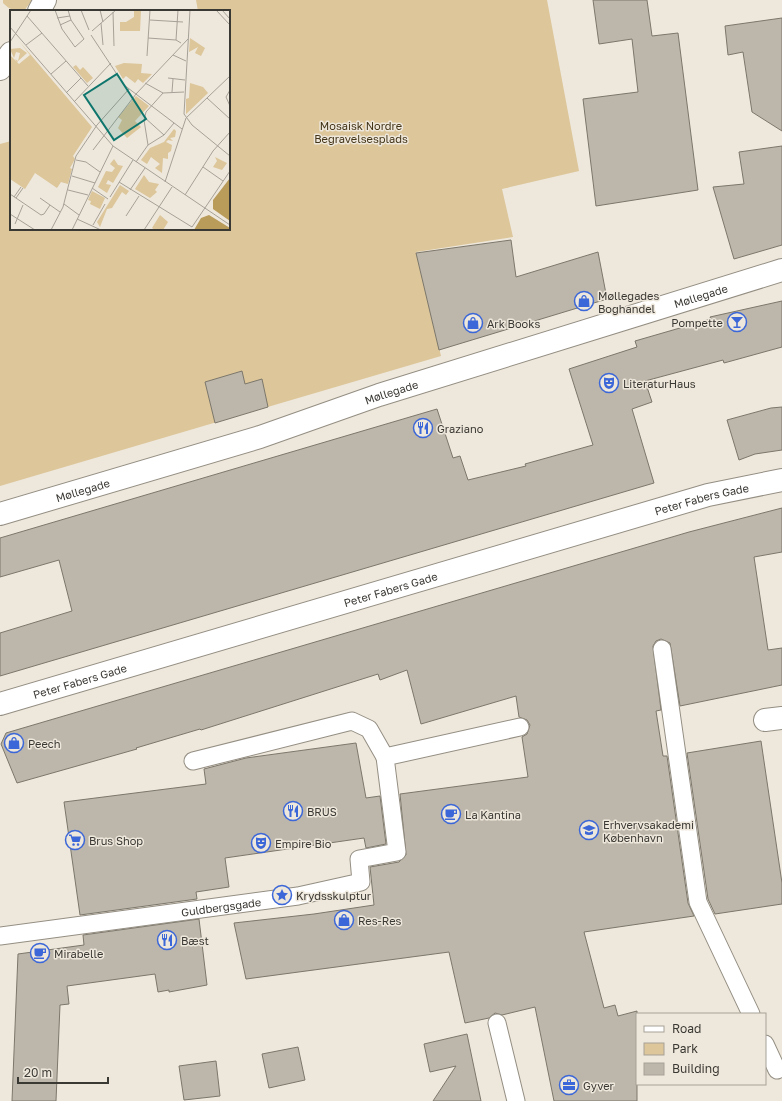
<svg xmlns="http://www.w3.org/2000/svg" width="782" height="1101" font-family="'Golos Text',sans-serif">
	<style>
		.green { fill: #dcc69a }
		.building { fill: #bdb7ab; stroke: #7c776b }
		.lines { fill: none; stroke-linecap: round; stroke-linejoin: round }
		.service-casing { stroke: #948e83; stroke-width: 19 }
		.minor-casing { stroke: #948e83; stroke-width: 24 }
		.service { stroke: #fff; stroke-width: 17 }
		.minor { stroke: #fff; stroke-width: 22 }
		.labels { text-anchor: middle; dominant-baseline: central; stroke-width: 3; stroke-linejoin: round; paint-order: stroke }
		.park-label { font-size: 11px; fill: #433518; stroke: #eee7db }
		.poi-label { font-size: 11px; fill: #3b3934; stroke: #eee7db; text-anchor: start }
		.street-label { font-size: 11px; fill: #3b3934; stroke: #eee7db }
		.inset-road { fill: none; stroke: #a6a198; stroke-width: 1 }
		.view { fill: #0f766e; fill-opacity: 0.15; stroke: #0f766e; stroke-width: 2 }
		.inset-edge { fill: none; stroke: #3b3934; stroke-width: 2 }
	</style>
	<rect width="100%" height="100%" fill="#eee7db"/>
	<path class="green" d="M3,0h29l-8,11c-10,0 -14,-1 -21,-8z
		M196,0h351l32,171 -77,18 11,48 -97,15 25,104 -441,130v-342l11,-3v88h218v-218h-31z"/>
	<path class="building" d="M593,0h54l5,36 26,-3 20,157 -102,16 -13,-107 55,-7 -6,-53 -33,5z
		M782,18v113l-30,-19 -9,-60 -15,3 -3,-29z
		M782,146v99l-48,14 -21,-72 31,-3 -5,-32z
		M511,240l5,37 82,-25 9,47 -168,51 -23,-97z
		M782,301v46l-58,16 -1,-3 -78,21 7,21 -20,7 22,74 -654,193v-43l72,-22 -13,-51 -59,17v-39l437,-129 16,49 7,-2 8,24 58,-14 -1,-2 68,-19 -24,-76 68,-22 -2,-6 76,-22 -1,-2z
		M242,371l3,13 17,-5 6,28 -53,16 -10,-41z
		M782,407v43l-27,4 -16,6 -12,-40 44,-12z
		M782,508v44l-28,5 14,93 14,-2v37l-102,21 -10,-63 -9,-4 -5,2 -3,5 8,64 -5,1 7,45h4l21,147 6,13 -110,16 20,76 11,-3 3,11 19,-5v90h-83l-19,-94 -33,8 -7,-2 -6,5 -24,5 -16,-71 -203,27 -12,-56 80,-9 60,-9 -4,-38 29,-5 7,-7 -6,-61 128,-17 -6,-40 5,-3 3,-9 -3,-5 -8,-3 -3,-21 -95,28 -14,-54 -27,10 -2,-6 -177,56 -1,-1 -64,19 1,1 -120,34 -16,-39 5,-11 683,-201z
		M761,741l21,142v21l-67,10 -7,-15 -21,-146z
		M356,743l10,55 14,-2 6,48 -20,4 -2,-10 -139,20 4,29 -33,5 1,7 -117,16 -16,-113 142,-18 -2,-15 42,-11z
		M199,919l8,66 -38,7v-2l-11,2 -3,-18 -88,12 2,18 -9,1 -4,96h-44l6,-147 66,-9 -1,-10z
		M467,1034l14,67h-48l23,-35 -26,6 -6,-28z
		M298,1047l7,33 -36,8 -7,-34z
		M216,1061l4,35 -36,4 -5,-34z"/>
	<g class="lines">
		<defs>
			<g id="service">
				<path d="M662,649l36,253 53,112"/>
				<path d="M193,761l159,-40 17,8 16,28"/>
				<path id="s1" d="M0,936l298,-40 63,-14 -2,-23 38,-7 -12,-95 135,-30"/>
				<path d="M497,1023l19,78"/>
				<path d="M765,1044l12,26"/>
			</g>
			<g id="minor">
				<path d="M39,11l6,-11"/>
				<path d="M0,69l11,-16"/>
				<path id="s2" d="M0,514l260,-77 119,-42 403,-125"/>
				<path id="s3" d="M0,704l708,-209 74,-15"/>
				<path d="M765,720l17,-2"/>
			</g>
		</defs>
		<use href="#service" class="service-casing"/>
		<use href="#minor" class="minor-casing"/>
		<use href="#service" class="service"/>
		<use href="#minor" class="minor"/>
	</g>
	<defs>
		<symbol id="shop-ring" viewBox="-11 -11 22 22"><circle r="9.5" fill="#eee7db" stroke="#3b67d8" stroke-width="1.5"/><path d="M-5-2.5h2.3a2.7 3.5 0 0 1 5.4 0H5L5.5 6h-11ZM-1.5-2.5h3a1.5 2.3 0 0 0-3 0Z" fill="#3b67d8"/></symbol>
		<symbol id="bar-ring" viewBox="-11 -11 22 22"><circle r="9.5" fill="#eee7db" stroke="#3b67d8" stroke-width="1.5"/><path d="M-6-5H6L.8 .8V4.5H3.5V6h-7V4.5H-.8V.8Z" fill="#3b67d8"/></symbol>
		<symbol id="theatre-ring" viewBox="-11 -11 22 22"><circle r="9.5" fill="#eee7db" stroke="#3b67d8" stroke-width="1.5"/><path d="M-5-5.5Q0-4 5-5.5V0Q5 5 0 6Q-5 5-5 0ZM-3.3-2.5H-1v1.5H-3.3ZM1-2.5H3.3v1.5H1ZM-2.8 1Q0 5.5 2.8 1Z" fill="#3b67d8"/></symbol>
		<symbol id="restaurant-ring" viewBox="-11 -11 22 22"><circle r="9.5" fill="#eee7db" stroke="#3b67d8" stroke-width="1.5"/><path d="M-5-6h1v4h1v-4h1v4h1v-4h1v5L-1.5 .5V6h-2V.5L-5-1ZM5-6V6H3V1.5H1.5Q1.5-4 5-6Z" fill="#3b67d8"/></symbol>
		<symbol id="cafe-ring" viewBox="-11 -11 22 22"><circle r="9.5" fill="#eee7db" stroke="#3b67d8" stroke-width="1.5"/><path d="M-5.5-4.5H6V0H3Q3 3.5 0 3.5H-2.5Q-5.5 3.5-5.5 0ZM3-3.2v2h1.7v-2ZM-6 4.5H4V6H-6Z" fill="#3b67d8"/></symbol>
		<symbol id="school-ring" viewBox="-11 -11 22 22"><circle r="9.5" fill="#eee7db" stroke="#3b67d8" stroke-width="1.5"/><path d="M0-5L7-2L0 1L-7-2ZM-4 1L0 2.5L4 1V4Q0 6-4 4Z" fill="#3b67d8"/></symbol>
		<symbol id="supermarket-ring" viewBox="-11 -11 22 22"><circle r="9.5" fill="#eee7db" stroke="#3b67d8" stroke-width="1.5"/><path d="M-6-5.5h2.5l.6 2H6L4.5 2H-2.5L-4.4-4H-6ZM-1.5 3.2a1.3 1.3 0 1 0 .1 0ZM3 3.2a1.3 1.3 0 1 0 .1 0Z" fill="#3b67d8"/></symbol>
		<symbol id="sight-ring" viewBox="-11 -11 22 22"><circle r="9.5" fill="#eee7db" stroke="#3b67d8" stroke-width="1.5"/><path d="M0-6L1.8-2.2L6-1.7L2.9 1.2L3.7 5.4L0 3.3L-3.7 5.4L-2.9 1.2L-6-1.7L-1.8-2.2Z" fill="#3b67d8"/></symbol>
		<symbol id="office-ring" viewBox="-11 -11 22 22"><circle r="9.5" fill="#eee7db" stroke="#3b67d8" stroke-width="1.5"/><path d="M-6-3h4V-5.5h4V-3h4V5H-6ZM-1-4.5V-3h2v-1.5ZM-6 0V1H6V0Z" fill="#3b67d8"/></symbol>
	</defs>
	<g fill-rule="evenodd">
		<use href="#shop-ring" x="573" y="290" width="22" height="22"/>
		<use href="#bar-ring" x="726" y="311" width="22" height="22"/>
		<use href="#shop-ring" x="462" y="312" width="22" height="22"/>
		<use href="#theatre-ring" x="598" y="372" width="22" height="22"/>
		<use href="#restaurant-ring" x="412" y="417" width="22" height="22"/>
		<use href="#shop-ring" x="3" y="732" width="22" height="22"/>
		<use href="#restaurant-ring" x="282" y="800" width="22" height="22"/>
		<use href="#cafe-ring" x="440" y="803" width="22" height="22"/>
		<use href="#school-ring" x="578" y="819" width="22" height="22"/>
		<use href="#supermarket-ring" x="64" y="829" width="22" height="22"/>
		<use href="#theatre-ring" x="250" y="832" width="22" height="22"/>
		<use href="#sight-ring" x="271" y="884" width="22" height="22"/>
		<use href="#shop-ring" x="333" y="909" width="22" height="22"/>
		<use href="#restaurant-ring" x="156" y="929" width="22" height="22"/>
		<use href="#cafe-ring" x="29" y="942" width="22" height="22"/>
		<use href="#office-ring" x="558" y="1074" width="22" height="22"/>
	</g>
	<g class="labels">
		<g class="park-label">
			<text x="361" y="125">Mosaisk Nordre<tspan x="361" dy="13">Begravelsesplads</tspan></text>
		</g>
		<g class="poi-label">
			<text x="598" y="295">Møllegades<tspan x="598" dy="13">Boghandel</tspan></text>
			<text x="723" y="322" text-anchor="end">Pompette</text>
			<text x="487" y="323">Ark Books</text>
			<text x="623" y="383">LiteraturHaus</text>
			<text x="437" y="428">Graziano</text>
			<text x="28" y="743">Peech</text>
			<text x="307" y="811">BRUS</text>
			<text x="465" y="814">La Kantina</text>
			<text x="603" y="824">Erhvervsakademi<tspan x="603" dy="13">København</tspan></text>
			<text x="89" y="840">Brus Shop</text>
			<text x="275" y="843">Empire Bio</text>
			<text x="296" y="895">Krydsskulptur</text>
			<text x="358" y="920">Res-Res</text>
			<text x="181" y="940">Bæst</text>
			<text x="54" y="953">Mirabelle</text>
			<text x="583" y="1085">Gyver</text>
		</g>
		<g class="street-label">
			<text stroke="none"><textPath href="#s2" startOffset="734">Møllegade</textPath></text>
			<text stroke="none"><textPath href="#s2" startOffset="410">Møllegade</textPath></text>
			<text stroke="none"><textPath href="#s2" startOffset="86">Møllegade</textPath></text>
			<text stroke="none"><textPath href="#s3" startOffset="731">Peter Fabers Gade</textPath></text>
			<text stroke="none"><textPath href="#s3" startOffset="407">Peter Fabers Gade</textPath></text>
			<text stroke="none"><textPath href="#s3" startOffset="83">Peter Fabers Gade</textPath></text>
			<text stroke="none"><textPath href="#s1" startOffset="223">Guldbergsgade</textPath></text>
		</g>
	</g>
	<g transform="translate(10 10)">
		<rect width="220" height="220" fill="#eee7db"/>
		<path d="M124,0h7l-1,21h-20v-9h6l8,-5zM180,28l15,10 -4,8 -6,-3 3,-6 -9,5zM9,31l73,86 -19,29 2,3 -5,9 2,1 -4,15 -7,-2 -4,6 -22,-15 -10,16 -15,-10v-124l9,9 11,-9zM10,38l7,5 -10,9 -2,-3 3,2 2,-8 -4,-1 -2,6 -4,-9zM114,53l18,1 -1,9 11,1 -9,9 -5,-4 -3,4 -9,-7 -3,3 -8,-13zM66,55l4,5 3,-3 10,11 -6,5 -14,-16zM180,73l13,4 5,6 -22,21v-15l3,-1zM126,86l13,10 -14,15 6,6 -14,11 -9,-10 4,-8 -4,-3zM164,119l2,2 -1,6 -5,1 3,3 -5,-1 -2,2 6,3 -1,6 -3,2v6l-5,-1 -1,15 -7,-5 5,-4 -9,-7 -4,7 -6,-4 9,-12 14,-6zM205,147l12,6 -5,7 -9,-3 4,-6zM104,149l4,6 5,1 -10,17 -5,-3 -2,4 5,1 -4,8 -9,-6 8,-16 6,1 3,-4 -5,-4zM134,165l5,7 10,2 -4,6 2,2 -7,6 -15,-9zM110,175l9,6 -3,4 -4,-3 -10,16 -5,1 -7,18 -3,-5zM82,181l13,7 -5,11 -10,-5 1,-3 -3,-1zM150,205l8,7 -5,8h-8l-3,-2z" fill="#dcc69a"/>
		<path d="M220,168v43l-17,-12v-9zM199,205l21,13v2h-36l7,-12z" fill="#b99b5a"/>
		<path class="inset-road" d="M45,0l7,19 13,18 9,-8 -13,-19 -3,-10M71,0l8,20M90,0l3,12M180,0l-6,104 8,11 38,31M206,0l14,15M212,0l8,9M103,2l1,34M17,6l61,70M47,8l13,-2M140,10l33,2M91,13l2,22M50,15l11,-5M0,17l103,119 117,79M82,21l24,-21M81,25l33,50 58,44M138,28l28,2 5,3M166,30l2,-30M0,32l21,-32M16,35l16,-12M163,45l13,6M137,46l3,-46M41,64l15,-13M158,68l17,2M135,73l18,10M220,80l-4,7 4,9M162,82l1,-13M56,83l15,-15M197,88l23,21M64,92l37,-39M134,107l20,18M138,135l-4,-25 2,-8 17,-19 21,-1M83,140l43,-56 52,-55M66,150l10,2 14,10M126,152l12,-17 16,-10 10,-12M193,157l20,14M62,166l23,7M109,172l73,45 38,-56M155,172l21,-64 44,-42M82,178l16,11M58,180l20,5M120,180l15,-22M0,184l31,21 3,-1 6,-9M175,185l28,-44 17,-19M4,187l7,-10M100,187l23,-37M6,188l7,-10M30,188l20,14M54,194l15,11M0,204l25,16M116,206l13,-20M67,209l24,11M5,214l8,-19M83,215l12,-21M41,220l12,-23 13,-51 21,-31 32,-36M62,220l41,-84M134,220l28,-43"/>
		<path class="view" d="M107,64l29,45 -32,21 -30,-45z"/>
		<rect width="220" height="220" class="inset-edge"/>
	</g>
	<rect x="636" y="1013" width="130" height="72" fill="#eee7db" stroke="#a6a198"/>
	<rect x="644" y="1026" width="20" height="6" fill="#ffffff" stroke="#a6a198"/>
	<text x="672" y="1033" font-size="12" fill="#3b3934">Road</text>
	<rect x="644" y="1043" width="20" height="12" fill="#dcc69a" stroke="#a6a198"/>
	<text x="672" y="1053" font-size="12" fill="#3b3934">Park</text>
	<rect x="644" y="1063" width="20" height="12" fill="#bdb7ab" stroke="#a6a198"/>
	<text x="672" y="1073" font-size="12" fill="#3b3934">Building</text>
	<path d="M18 1077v6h90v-6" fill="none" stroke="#3b3934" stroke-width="2"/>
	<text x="24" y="1077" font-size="12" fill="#3b3934" stroke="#eee7db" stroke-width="3" paint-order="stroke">20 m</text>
</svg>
